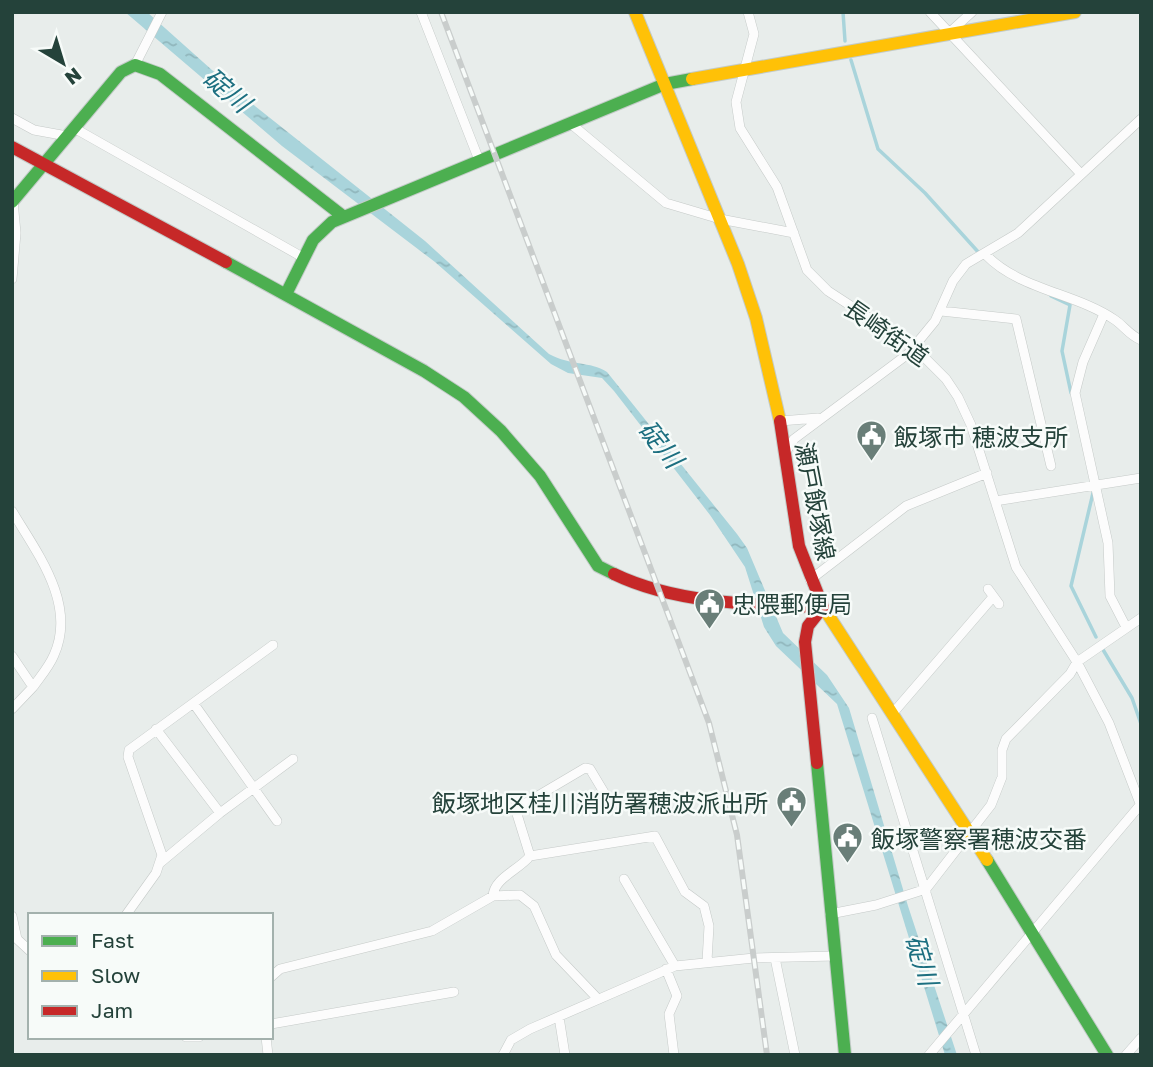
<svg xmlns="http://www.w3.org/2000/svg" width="1153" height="1067" font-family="'Golos Text','Noto Sans JP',sans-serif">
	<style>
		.water { fill: url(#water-ripples) }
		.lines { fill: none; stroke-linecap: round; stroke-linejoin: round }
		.stream { stroke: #a9d4db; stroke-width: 3.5 }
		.street-casing { stroke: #c5cac8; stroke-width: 10 }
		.fast-casing { stroke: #c3cbc8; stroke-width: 14 }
		.slow-casing { stroke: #c3cbc8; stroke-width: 14 }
		.jam-casing { stroke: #c3cbc8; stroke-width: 14 }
		.street { stroke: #fcfcfc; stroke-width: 9 }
		.fast { stroke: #4caf50; stroke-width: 12 }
		.slow { stroke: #ffc107; stroke-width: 12 }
		.jam { stroke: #c62828; stroke-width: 12 }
		.rail-casing { stroke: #c9cdcc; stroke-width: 6 }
		.rail { stroke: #f7fbf9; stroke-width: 3.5; stroke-dasharray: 10; stroke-linecap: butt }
		.labels { text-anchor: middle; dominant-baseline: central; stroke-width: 5; stroke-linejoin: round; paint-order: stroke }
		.street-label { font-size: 24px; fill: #24423a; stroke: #f7fbf9 }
		.poi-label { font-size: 24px; fill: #24423a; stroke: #f7fbf9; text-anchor: start }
		.water-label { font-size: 26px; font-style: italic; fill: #1c6f80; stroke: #f7fbf9 }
	</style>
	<defs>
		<pattern id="water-ripples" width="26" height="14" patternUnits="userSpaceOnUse" patternTransform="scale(1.75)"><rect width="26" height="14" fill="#a9d4db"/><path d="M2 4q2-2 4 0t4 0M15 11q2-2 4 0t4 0" fill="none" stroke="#91b7bd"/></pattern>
	</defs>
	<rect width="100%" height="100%" fill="#e8edeb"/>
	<path class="water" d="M125,12h22l84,75 194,154 124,113c22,12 41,7 58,18l130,162 10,14 36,85 44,42 22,33 59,198 49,149h-12l-108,-351 -61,-58 -12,-19 -19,-60 -35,-52 -96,-124 -12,-13 -34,-5 -17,-9 -116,-102 -153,-116z"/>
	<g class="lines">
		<path class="stream" d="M843,12l2,29
			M851,60l27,89 47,44 55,61
			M1051,296l19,9 -8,46 9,42
			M1093,493l-22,93 25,51
			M1102,648l30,50 9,26"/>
		<defs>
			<path id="street" d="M421,12l58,148
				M748,12l6,22 -18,68 4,26 37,59 30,83 21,21 86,56 32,32 12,18 13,28 45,142 61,95 32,61 32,83
				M930,12l151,162
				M949,33l23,-21
				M135,65l27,-53
				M12,118l22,12 33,6
				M570,123l96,80 54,16 74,14
				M74,128l230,130
				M986,255c34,35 90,38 129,65 9,6 14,15 26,20
				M12,279l4,-46 -3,-32
				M941,311l75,8 35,147
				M1104,314l-21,48 -8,31 33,150 2,53 16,31
				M780,421l38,-3
				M785,453l9,-14 114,-85 27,-33 18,-40 13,-17 52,-31 123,-114
				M995,501l146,-23
				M12,511c25,42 65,93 42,144 -5,12 -14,22 -21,32
				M810,580l96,-74 81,-33
				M988,589l11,15
				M12,656l21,31 -21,22
				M194,704l83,117
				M893,713l100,-116
				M872,718l104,337
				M156,729l64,84 73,-54
				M530,856l125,-20 30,56 19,14 5,20 -2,35
				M160,863l60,-50
				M624,879l51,87
				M493,896c1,-18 26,-26 37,-40l-14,-45 3,-4 66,-39 5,1 15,25
				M830,914l46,-9 50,-16 65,-84 11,-28v-27l4,-11 64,-65 7,-12 64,-44
				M126,915l30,-42 6,-18 -34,-98 1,-7 144,-105
				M12,916l5,23 13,12
				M775,958l20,97
				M666,969l11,27 -8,18 5,41
				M271,977l9,-8 152,-38 61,-35 27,-1 14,11 22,49 42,44
				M559,1017l6,38
				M271,1024l183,-32
				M186,1037h13
				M266,1037l2,18
				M503,1055l8,-15 19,-11 145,-63 79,-8 81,-2
				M929,1055l212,-251
				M1126,1055l15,-17"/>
			<path id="fast" d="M12,202l109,-130 14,-7 25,9 184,143
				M226,262l198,109 40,26 37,34 39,45 58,90 16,8
				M286,294l27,-54 19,-18 333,-138 27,-5
				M817,763l28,292
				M987,860l120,195"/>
			<path id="slow" d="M635,12l103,252 18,54 24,103
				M692,79l383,-67
				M825,610l162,250"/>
			<path id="jam" d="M12,147l214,115
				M780,421l19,125 24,61 -15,19 -3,16 12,121
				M614,574c62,30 142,31 209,33l2,3"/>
		</defs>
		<use href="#street" class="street-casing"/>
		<use href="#fast" class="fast-casing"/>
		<use href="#slow" class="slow-casing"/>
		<use href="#jam" class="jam-casing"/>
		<use href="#street" class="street"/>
		<use href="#fast" class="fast"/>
		<use href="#slow" class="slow"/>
		<use href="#jam" class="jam"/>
		<defs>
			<path id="rail" d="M441,12l268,711 28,112 30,220"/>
		</defs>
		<use href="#rail" class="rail-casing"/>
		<use href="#rail" class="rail"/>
	</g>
	<defs>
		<symbol id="civic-pin" viewBox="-11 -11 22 30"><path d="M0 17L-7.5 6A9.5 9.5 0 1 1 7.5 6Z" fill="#697e78" stroke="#f7fbf9"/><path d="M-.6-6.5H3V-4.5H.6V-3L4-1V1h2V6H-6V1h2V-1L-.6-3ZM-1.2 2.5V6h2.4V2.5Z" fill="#fff"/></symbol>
	</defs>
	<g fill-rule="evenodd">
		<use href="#civic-pin" x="854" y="418" width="35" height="47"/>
		<use href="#civic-pin" x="692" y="586" width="35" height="47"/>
		<use href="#civic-pin" x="774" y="784" width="35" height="47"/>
		<use href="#civic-pin" x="830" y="820" width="35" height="47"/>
	</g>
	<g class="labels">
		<g class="street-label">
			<text transform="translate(887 332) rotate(35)">長崎街道</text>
			<text transform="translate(816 501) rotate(79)">瀬戸飯塚線</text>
		</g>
		<g class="poi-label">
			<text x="894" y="436">飯塚市 穂波支所</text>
			<text x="732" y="603">忠隈郵便局</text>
			<text x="768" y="802" text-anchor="end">飯塚地区桂川消防署穂波派出所</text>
			<text x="871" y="838">飯塚警察署穂波交番</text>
		</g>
		<g class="water-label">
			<text transform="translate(227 90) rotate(40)">碇川</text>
			<text transform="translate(661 444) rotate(51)">碇川</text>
			<text transform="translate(922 960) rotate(73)">碇川</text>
		</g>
	</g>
	<rect width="1153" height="1067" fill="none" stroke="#24423a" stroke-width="28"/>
	<rect x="28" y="913" width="245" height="126" fill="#f7fbf9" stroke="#a3b1ad" stroke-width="2"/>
	<rect x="42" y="936" width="35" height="10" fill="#4caf50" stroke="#a3b1ad" stroke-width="2"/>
	<text x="91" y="948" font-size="21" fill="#24423a">Fast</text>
	<rect x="42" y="971" width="35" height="10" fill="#ffc107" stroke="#a3b1ad" stroke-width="2"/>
	<text x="91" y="983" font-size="21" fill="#24423a">Slow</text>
	<rect x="42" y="1006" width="35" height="10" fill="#c62828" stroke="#a3b1ad" stroke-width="2"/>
	<text x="91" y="1018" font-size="21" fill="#24423a">Jam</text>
	<g transform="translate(63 63) rotate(142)" stroke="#f7fbf9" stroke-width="5" paint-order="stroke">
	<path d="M0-5L12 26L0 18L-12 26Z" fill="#24423a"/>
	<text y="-10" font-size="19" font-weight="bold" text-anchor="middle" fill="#24423a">N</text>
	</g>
</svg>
